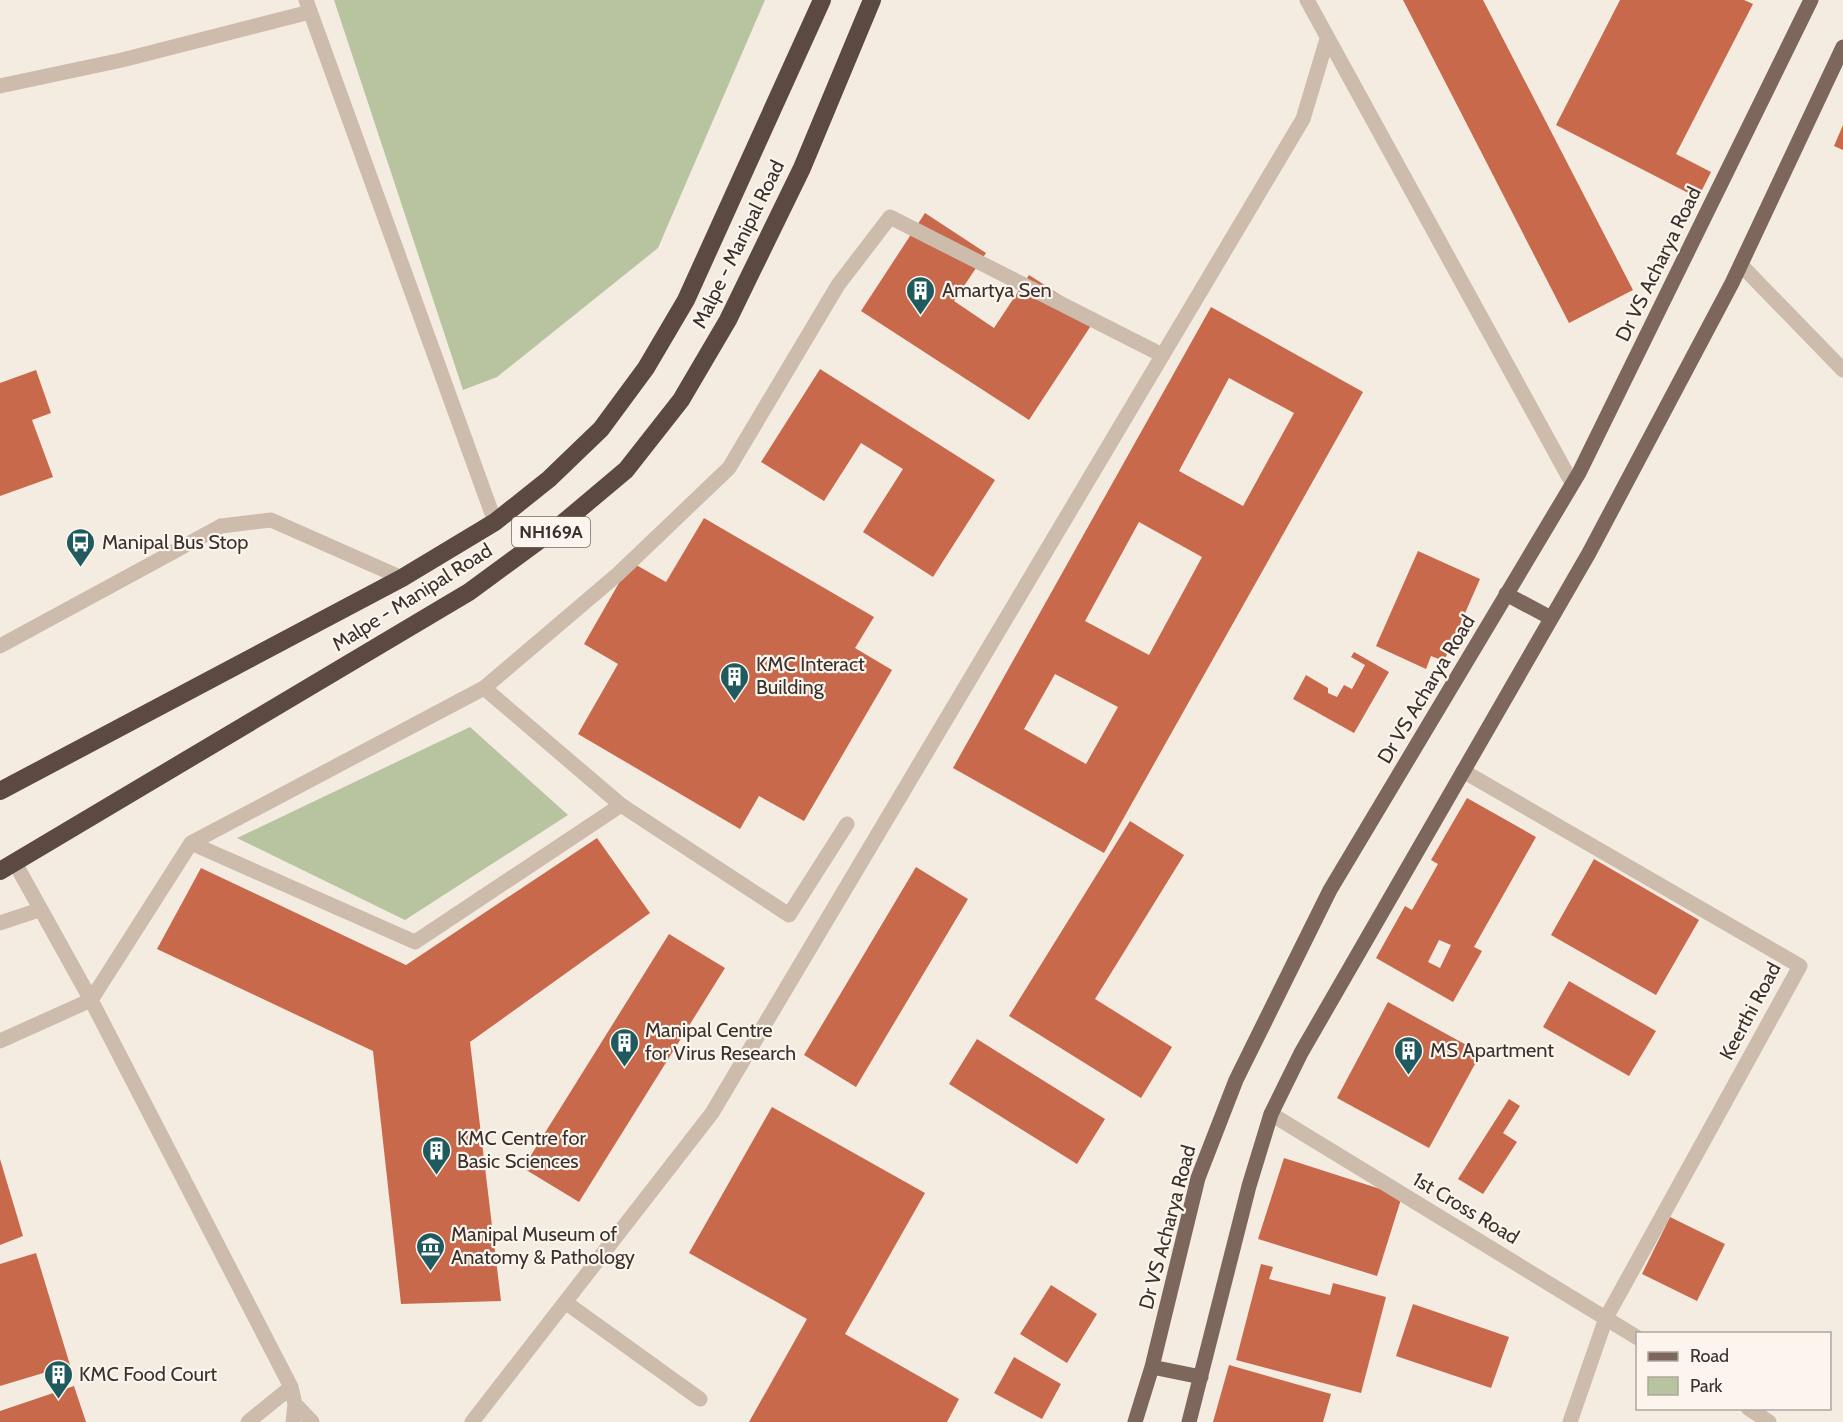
<svg xmlns="http://www.w3.org/2000/svg" width="1843" height="1422" font-family="Cabin,sans-serif">
	<style>
		.green { fill: #b8c4a0 }
		.building { fill: #c8694b; fill-rule: evenodd }
		.lines { fill: none; stroke-linecap: round; stroke-linejoin: round }
		.minor { stroke: #cdbbac; stroke-width: 15 }
		.major { stroke: #7d675c; stroke-width: 15 }
		.highway { stroke: #5c4a42; stroke-width: 18 }
		.labels { text-anchor: middle; dominant-baseline: central; stroke-width: 4.5; stroke-linejoin: round; paint-order: stroke }
		.shield { fill: #fbf5ee; stroke: #756b66; stroke-width: 1.5 }
		.shield-label { font-size: 18px; font-weight: bold; fill: #3b302b }
		.street-label { font-size: 20px; fill: #3b302b; stroke: #fbf5ee }
		.poi-label { font-size: 20px; fill: #3b302b; stroke: #fbf5ee; text-anchor: start }
	</style>
	<rect width="100%" height="100%" fill="#f4ebe1"/>
	<path class="green" d="M334,0h431l-107,248 -161,129 -34,13z
		M470,727l98,88 -163,105 -168,-82z"/>
	<path class="building" d="M1403,0h80l150,290 -64,33z
		M1620,0h124l9,4 -77,150 35,18 -13,26 -142,-73z
		M1843,125v25l-9,-4z
		M925,213l61,40 -32,48 40,27 35,-53 67,43 -67,102 -168,-109z
		M1211,307l152,85 -259,461 -151,-85zM1229,378l65,35 -51,93 -64,-35zM1139,522l63,35 -53,98 -64,-34zM1055,674l63,33 -32,57 -62,-35z
		M820,369l175,111 -62,97 -70,-45 40,-63 -42,-26 -37,58 -63,-39z
		M36,370l15,43 -19,7 21,57 -53,19v-113z
		M704,518l170,99 -19,31 37,22 -88,151 -45,-25 -19,33 -162,-95 40,-70 -34,-20 47,-82 35,20z
		M1418,551l62,28 -36,82 -13,-5 -5,13 -50,-23z
		M1354,652l35,20 -35,61 -61,-34 13,-24 22,13v5l9,4 7,-12 8,4 13,-24 -14,-8z
		M1467,798l69,39 -62,110 8,4 -29,51 -77,-44 29,-52 7,4 26,-46 -7,-4zM1439,940l12,5 -11,23 -12,-6z
		M1130,821l54,34 -89,144 77,48 -31,51 -132,-82z
		M597,838l53,75 -180,129 31,259 -100,3 -28,-253 -216,-102 44,-81 205,97z
		M1594,859l105,61 -43,75 -105,-60z
		M916,867l52,32 -112,188 -52,-32z
		M669,934l56,34 -146,234 -56,-34z
		M1569,981l87,50 -27,45 -86,-49z
		M1388,1002l93,51 -52,95 -92,-50z
		M977,1039l128,80 -28,45 -128,-80z
		M1509,1099l11,7 -17,27 14,9 -34,52 -25,-15z
		M772,1107l153,86 -80,141 114,65 -12,23h-198l58,-103 -118,-66z
		M1284,1158l118,38 -25,80 -119,-37z
		M0,1159l23,77 -23,9z
		M1670,1217l55,27 -28,57 -55,-27z
		M36,1253l34,112 -70,21v-122z
		M1261,1264l12,3 -4,12 61,16 3,-12 53,14 -25,96 -125,-33z
		M1051,1285l46,29 -30,49 -47,-29z
		M1413,1304l96,33 -18,51 -95,-32z
		M1014,1357l47,27 -19,35 -48,-26z
		M1229,1365l102,29 -8,28h-110z
		M74,1386l12,36h-86v-11z"/>
	<g class="lines">
		<path class="minor" d="M306,0l189,522
			M1307,0l265,483
			M0,86l122,-26 188,-48
			M1741,265l102,105
			M0,646l221,-120 50,-6 131,58
			M484,688l134,-114 111,-106 109,-183 52,-68 272,138
			M1463,771l337,195 -194,352 -36,104
			M191,843l293,-155 137,117
			M15,863l76,137 200,387 4,17 -2,18
			M0,923l39,-13
			M0,1041l91,-41 100,-157 224,99 206,-137 168,110 58,-91
			M1271,1114l367,224
			M565,1302l135,97
			M295,1404l17,18
			M1748,1408l21,14
			M248,1422l43,-35
			M472,1422l240,-309 591,-994 24,-80"/>
		<path class="major" d="M1506,594l45,24
			M1152,1367l49,10
			M1135,1422l17,-55 46,-189 38,-98 94,-190 249,-417 232,-473
			M1189,1422l60,-236 22,-72 30,-61 288,-500 143,-270 111,-236"/>
		<path class="highway" d="M0,791l402,-213 93,-56 54,-43 52,-50 45,-61 40,-68 136,-300
			M0,871l469,-279 94,-69 63,-53 55,-70 47,-80 74,-152 70,-168"/>
	</g>
	<defs>
		<symbol id="building-pin" viewBox="-11 -11 22 30"><path d="M0 17L-7.5 6A9.5 9.5 0 1 1 7.5 6Z" fill="#1f5a5e" stroke="#fbf5ee"/><path d="M-4-6H4V6H1V3H-1V6H-4ZM-2.5-4.3h1.7v1.8h-1.7ZM.8-4.3h1.7v1.8H.8ZM-2.5-1h1.7V.8h-1.7ZM.8-1h1.7V.8H.8Z" fill="#fff"/></symbol>
		<symbol id="bus-pin" viewBox="-11 -11 22 30"><path d="M0 17L-7.5 6A9.5 9.5 0 1 1 7.5 6Z" fill="#1f5a5e" stroke="#fbf5ee"/><path d="M-5-6H5V4H4V6H2V4H-2V6H-4V4H-5ZM-3.5-4V0h7V-4ZM-3.5 1.2v1.5H-2V1.2ZM2 1.2v1.5H3.5V1.2Z" fill="#fff"/></symbol>
		<symbol id="museum-pin" viewBox="-11 -11 22 30"><path d="M0 17L-7.5 6A9.5 9.5 0 1 1 7.5 6Z" fill="#1f5a5e" stroke="#fbf5ee"/><path d="M0-6L6-3V-2H-6V-3ZM-5-1h2V3h-2ZM-1-1h2V3h-2ZM3-1h2V3H3ZM-6 4H6V6H-6Z" fill="#fff"/></symbol>
	</defs>
	<g fill-rule="evenodd">
		<use href="#building-pin" x="904" y="274" width="33" height="45"/>
		<use href="#bus-pin" x="64" y="526" width="33" height="45"/>
		<use href="#building-pin" x="718" y="660" width="33" height="45"/>
		<use href="#building-pin" x="608" y="1026" width="33" height="45"/>
		<use href="#building-pin" x="1392" y="1034" width="33" height="45"/>
		<use href="#building-pin" x="420" y="1134" width="33" height="45"/>
		<use href="#museum-pin" x="414" y="1230" width="33" height="45"/>
		<use href="#building-pin" x="42" y="1358" width="33" height="45"/>
	</g>
	<g class="labels">
		<rect class="shield" x="512" y="517" width="78" height="30" rx="4.5"/>
		<g class="shield-label">
			<text x="551" y="532">NH169A</text>
		</g>
		<g class="street-label">
			<text transform="translate(738 244) rotate(-64)">Malpe - Manipal Road</text>
			<text transform="translate(1658 264) rotate(-64)">Dr VS Acharya Road</text>
			<text transform="translate(412 597) rotate(-32)">Malpe - Manipal Road</text>
			<text transform="translate(1426 689) rotate(-59)">Dr VS Acharya Road</text>
			<text transform="translate(1750 1011) rotate(-62)">Keerthi Road</text>
			<text transform="translate(1466 1208) rotate(31)">1st Cross Road</text>
			<text transform="translate(1167 1227) rotate(-75)">Dr VS Acharya Road</text>
		</g>
		<g class="poi-label">
			<text x="942" y="290">Amartya Sen</text>
			<text x="102" y="542">Manipal Bus Stop</text>
			<text x="756" y="664">KMC Interact<tspan x="756" dy="23">Building</tspan></text>
			<text x="645" y="1030">Manipal Centre<tspan x="645" dy="23">for Virus Research</tspan></text>
			<text x="1430" y="1050">MS Apartment</text>
			<text x="457" y="1138">KMC Centre for<tspan x="457" dy="23">Basic Sciences</tspan></text>
			<text x="451" y="1234">Manipal Museum of<tspan x="451" dy="23">Anatomy &amp; Pathology</tspan></text>
			<text x="79" y="1374">KMC Food Court</text>
		</g>
	</g>
	<rect x="1636" y="1332" width="195" height="78" fill="#fbf5ee" stroke="#aea6a0" stroke-width="1.5"/>
	<rect x="1648" y="1352" width="30" height="9" fill="#7d675c" stroke="#aea6a0" stroke-width="1.5"/>
	<text x="1690" y="1362" font-size="18" fill="#3b302b">Road</text>
	<rect x="1648" y="1377" width="30" height="18" fill="#b8c4a0" stroke="#aea6a0" stroke-width="1.5"/>
	<text x="1690" y="1392" font-size="18" fill="#3b302b">Park</text>
</svg>
